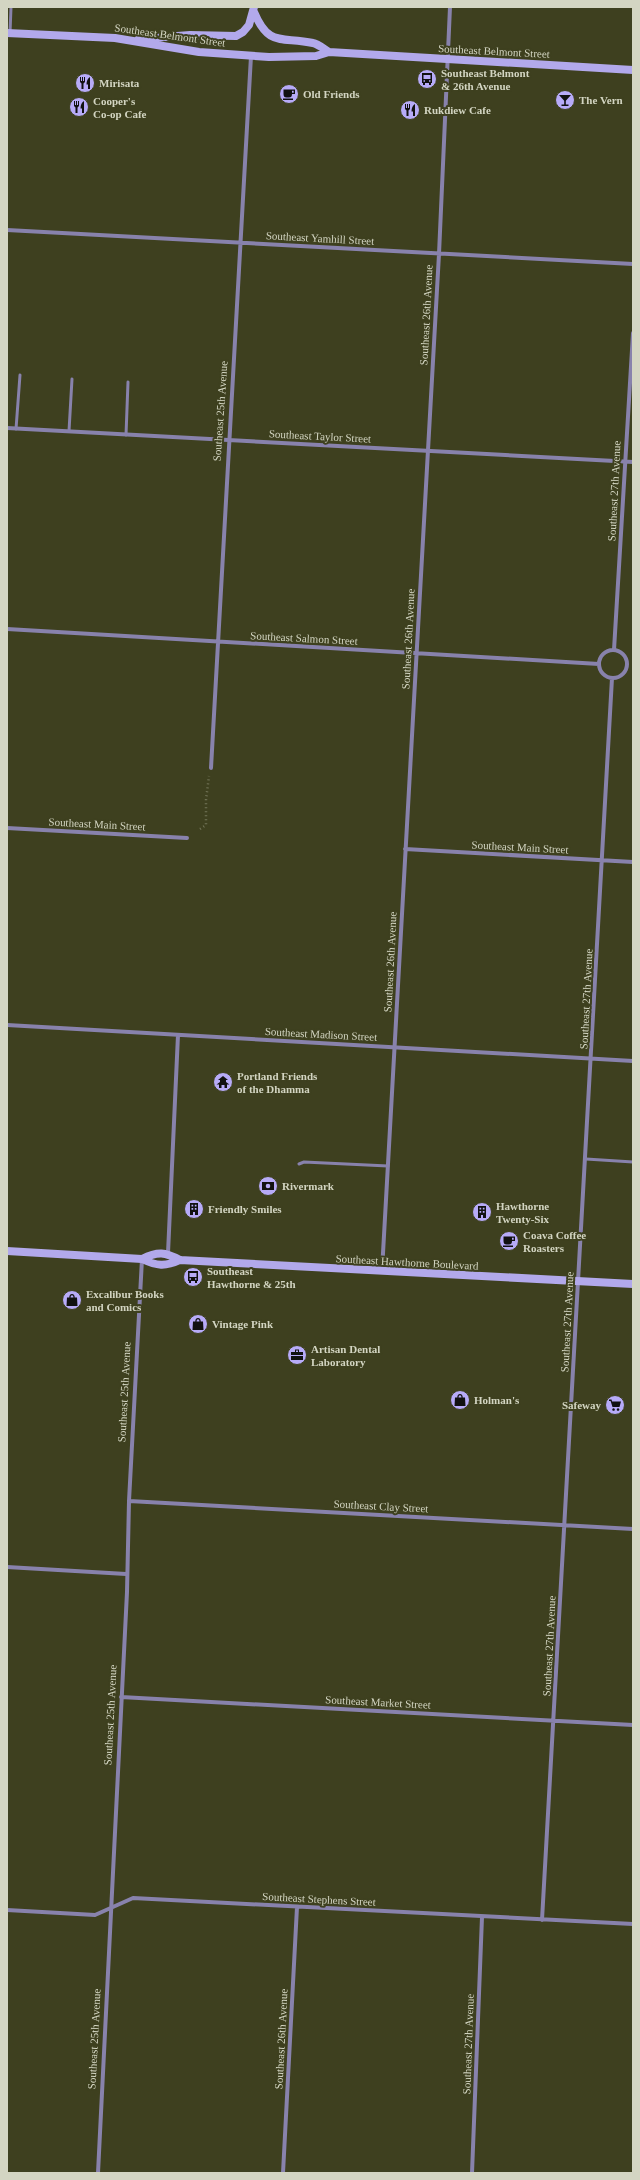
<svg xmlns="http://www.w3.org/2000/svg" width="640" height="2180" font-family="'Times New Roman',serif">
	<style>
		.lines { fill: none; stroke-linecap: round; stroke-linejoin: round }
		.path { stroke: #737559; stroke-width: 2.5; stroke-dasharray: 1 3; stroke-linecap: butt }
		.lane { stroke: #8882ac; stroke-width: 3 }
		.street { stroke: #8882ac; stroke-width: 4 }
		.secondary { stroke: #b2a9eb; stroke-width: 8 }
		.labels { text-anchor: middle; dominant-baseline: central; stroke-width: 4; stroke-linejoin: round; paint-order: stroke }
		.street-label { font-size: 11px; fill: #d3d5c2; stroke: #3e401f }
		.poi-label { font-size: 11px; font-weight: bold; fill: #d3d5c2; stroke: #3e401f; text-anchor: start }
	</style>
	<rect width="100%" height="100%" fill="#3e401f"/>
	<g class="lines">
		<path class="path" d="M200,829l6,-4v-25l3,-24"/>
		<path class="lane" d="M10,33l1,-26
			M16,429l4,-54
			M69,431l3,-52
			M126,435l2,-53
			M586,1159l47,3
			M299,1164l5,-2 84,4"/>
		<path class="street" d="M7,230l626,34
			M7,428l626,34
			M7,629l592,35
			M599 664a14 14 0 1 1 28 0a14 14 0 1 1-28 0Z
			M614,650l19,-317
			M211,768l40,-712
			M7,828l180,10
			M405,849l228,13
			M7,1025l626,36
			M168,1253l10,-218
			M382,1271l57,-1017 11,-247
			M129,1501l504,28
			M7,1567l119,7
			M121,1697l512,28
			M7,1910l88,5 38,-17 500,26
			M542,1920l70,-1242
			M98,2173l29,-581 2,-91 13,-242
			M283,2173l14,-266
			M472,2173l10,-256"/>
		<path class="secondary" d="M254,12c15,36 28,24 59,31 5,1 11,6 16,9
			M7,33l108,5 84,14 70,5 47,-1 13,-4 304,18
			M139,39l51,-4 46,1 7,-4 6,-7 5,-18
			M7,1251l135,8c15,7 23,8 38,1
			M142,1259c16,-8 23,-7 38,1l453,24"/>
	</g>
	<defs>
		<symbol id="bus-disc" viewBox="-11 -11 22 22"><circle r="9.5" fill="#b7abf8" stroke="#3e401f"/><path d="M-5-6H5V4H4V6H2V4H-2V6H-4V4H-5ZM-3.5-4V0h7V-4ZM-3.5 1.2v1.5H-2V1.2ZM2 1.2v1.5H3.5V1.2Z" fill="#111"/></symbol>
		<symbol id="restaurant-disc" viewBox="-11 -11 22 22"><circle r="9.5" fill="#b7abf8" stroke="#3e401f"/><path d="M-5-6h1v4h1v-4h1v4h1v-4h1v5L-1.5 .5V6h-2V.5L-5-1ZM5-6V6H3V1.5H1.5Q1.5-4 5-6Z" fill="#111"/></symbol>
		<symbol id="cafe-disc" viewBox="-11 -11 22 22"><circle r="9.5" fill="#b7abf8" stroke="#3e401f"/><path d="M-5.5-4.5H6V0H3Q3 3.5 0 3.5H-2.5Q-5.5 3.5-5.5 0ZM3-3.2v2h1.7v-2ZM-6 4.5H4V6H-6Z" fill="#111"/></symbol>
		<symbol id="bar-disc" viewBox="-11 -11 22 22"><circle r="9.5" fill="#b7abf8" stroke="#3e401f"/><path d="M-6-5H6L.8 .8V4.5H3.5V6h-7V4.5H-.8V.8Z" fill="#111"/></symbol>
		<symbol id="temple-disc" viewBox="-11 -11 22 22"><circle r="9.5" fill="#b7abf8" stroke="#3e401f"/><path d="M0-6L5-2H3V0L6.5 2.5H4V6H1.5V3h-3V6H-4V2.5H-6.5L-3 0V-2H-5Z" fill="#111"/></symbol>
		<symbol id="bank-disc" viewBox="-11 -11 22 22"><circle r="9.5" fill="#b7abf8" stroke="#3e401f"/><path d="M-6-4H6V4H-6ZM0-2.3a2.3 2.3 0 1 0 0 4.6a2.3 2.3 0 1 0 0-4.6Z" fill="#111"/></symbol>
		<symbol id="building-disc" viewBox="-11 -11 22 22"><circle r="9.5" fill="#b7abf8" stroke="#3e401f"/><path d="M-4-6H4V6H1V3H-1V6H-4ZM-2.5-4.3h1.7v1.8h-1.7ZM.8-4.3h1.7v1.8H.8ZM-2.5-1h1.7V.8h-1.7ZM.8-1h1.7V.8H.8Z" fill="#111"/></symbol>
		<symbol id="shop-disc" viewBox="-11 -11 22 22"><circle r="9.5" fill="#b7abf8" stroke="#3e401f"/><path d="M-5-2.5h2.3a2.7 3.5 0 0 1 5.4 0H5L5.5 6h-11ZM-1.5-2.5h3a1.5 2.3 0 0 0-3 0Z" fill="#111"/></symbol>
		<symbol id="office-disc" viewBox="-11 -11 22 22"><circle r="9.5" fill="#b7abf8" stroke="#3e401f"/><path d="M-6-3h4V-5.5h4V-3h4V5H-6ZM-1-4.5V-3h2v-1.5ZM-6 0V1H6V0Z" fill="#111"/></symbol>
		<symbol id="supermarket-disc" viewBox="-11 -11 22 22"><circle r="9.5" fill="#b7abf8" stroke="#3e401f"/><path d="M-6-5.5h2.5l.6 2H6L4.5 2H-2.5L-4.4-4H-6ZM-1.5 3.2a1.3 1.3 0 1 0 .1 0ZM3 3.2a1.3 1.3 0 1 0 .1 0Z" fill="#111"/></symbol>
	</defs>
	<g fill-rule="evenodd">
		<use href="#bus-disc" x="416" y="68" width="22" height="22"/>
		<use href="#restaurant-disc" x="74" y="72" width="22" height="22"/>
		<use href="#cafe-disc" x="278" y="83" width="22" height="22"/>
		<use href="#bar-disc" x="554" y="89" width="22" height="22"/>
		<use href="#restaurant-disc" x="68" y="96" width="22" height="22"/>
		<use href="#restaurant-disc" x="399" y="99" width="22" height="22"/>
		<use href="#temple-disc" x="212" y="1071" width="22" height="22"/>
		<use href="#bank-disc" x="257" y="1175" width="22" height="22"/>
		<use href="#building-disc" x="183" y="1198" width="22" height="22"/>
		<use href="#building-disc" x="471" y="1201" width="22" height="22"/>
		<use href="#cafe-disc" x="498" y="1230" width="22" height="22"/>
		<use href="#bus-disc" x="182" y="1266" width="22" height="22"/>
		<use href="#shop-disc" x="61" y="1289" width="22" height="22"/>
		<use href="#shop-disc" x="187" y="1313" width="22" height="22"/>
		<use href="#office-disc" x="286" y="1344" width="22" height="22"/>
		<use href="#shop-disc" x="449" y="1389" width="22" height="22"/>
		<use href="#supermarket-disc" x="604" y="1394" width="22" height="22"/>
	</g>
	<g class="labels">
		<g class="street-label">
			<text transform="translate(170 35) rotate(8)">Southeast Belmont Street</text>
			<text transform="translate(494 51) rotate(3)">Southeast Belmont Street</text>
			<text transform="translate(320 238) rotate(3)">Southeast Yamhill Street</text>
			<text transform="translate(426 315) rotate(-87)">Southeast 26th Avenue</text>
			<text transform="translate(220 411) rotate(-86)">Southeast 25th Avenue</text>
			<text transform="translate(320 436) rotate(3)">Southeast Taylor Street</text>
			<text transform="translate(614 491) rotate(-87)">Southeast 27th Avenue</text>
			<text transform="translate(304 638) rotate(3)">Southeast Salmon Street</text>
			<text transform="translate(408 639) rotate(-87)">Southeast 26th Avenue</text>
			<text transform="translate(97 824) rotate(3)">Southeast Main Street</text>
			<text transform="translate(520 847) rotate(3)">Southeast Main Street</text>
			<text transform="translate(390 962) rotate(-87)">Southeast 26th Avenue</text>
			<text transform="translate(586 999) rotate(-87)">Southeast 27th Avenue</text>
			<text transform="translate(321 1034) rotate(3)">Southeast Madison Street</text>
			<text transform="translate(407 1262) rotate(3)">Southeast Hawthorne Boulevard</text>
			<text transform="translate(567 1322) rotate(-87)">Southeast 27th Avenue</text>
			<text transform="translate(124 1392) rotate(-87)">Southeast 25th Avenue</text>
			<text transform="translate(381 1506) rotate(3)">Southeast Clay Street</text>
			<text transform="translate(549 1646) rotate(-87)">Southeast 27th Avenue</text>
			<text transform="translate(378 1702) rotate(3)">Southeast Market Street</text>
			<text transform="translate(110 1715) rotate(-87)">Southeast 25th Avenue</text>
			<text transform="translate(319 1899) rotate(3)">Southeast Stephens Street</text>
			<text transform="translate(94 2039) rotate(-87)">Southeast 25th Avenue</text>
			<text transform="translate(281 2039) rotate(-87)">Southeast 26th Avenue</text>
			<text transform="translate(468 2044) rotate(-88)">Southeast 27th Avenue</text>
		</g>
		<g class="poi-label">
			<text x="441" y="73">Southeast Belmont<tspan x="441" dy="13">&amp; 26th Avenue</tspan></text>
			<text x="99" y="83">Mirisata</text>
			<text x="303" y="94">Old Friends</text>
			<text x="579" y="100">The Vern</text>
			<text x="93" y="101">Cooper's<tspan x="93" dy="13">Co-op Cafe</tspan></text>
			<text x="424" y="110">Rukdiew Cafe</text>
			<text x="237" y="1076">Portland Friends<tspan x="237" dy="13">of the Dhamma</tspan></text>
			<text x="282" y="1186">Rivermark</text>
			<text x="496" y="1206">Hawthorne<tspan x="496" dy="13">Twenty-Six</tspan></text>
			<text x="208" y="1209">Friendly Smiles</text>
			<text x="523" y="1235">Coava Coffee<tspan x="523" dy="13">Roasters</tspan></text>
			<text x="207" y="1271">Southeast<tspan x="207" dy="13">Hawthorne &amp; 25th</tspan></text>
			<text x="86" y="1294">Excalibur Books<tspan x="86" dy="13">and Comics</tspan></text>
			<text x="212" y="1324">Vintage Pink</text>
			<text x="311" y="1349">Artisan Dental<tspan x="311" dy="13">Laboratory</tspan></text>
			<text x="474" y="1400">Holman's</text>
			<text x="601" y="1405" text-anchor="end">Safeway</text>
		</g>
	</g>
	<rect width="640" height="2180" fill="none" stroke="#d3d5c2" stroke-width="16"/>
</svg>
